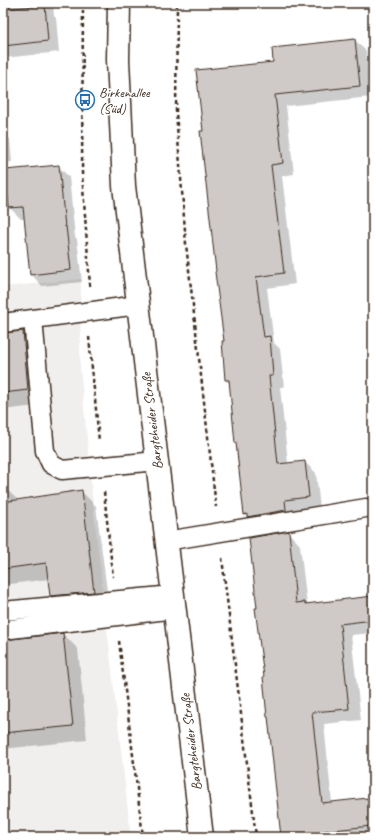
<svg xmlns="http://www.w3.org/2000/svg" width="376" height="840" font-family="Caveat,sans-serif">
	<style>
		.built { fill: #f1efee }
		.shadow { fill: #0003 }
		.building { fill: #cfcac7; stroke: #3b2a1e }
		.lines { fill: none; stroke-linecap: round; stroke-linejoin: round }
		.lane-casing { stroke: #3b2a1e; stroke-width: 21 }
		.primary-casing { stroke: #3b2a1e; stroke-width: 25 }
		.path { stroke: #3b2a1e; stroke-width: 2.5; stroke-dasharray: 4 3; stroke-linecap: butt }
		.lane { stroke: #fff; stroke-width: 18 }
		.primary { stroke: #fff; stroke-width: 22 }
		.labels { text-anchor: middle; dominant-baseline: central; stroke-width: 3; stroke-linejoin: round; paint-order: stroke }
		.poi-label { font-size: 14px; fill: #3b2a1e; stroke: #fff; text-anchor: start }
		.street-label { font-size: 14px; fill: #3b2a1e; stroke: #fff }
	</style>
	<rect width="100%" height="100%" fill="#fff"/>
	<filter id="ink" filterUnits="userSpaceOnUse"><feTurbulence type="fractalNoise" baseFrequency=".025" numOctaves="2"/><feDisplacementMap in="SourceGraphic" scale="8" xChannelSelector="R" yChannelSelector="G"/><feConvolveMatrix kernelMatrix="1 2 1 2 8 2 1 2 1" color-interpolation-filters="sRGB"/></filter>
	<g filter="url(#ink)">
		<path class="built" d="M81,279l-1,86 14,149 37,323h-128v-550z"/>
		<path class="shadow" d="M4,3h49l1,13 2,2 3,34 -55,6z
			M355,40l11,11 5,46 -85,9 8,68 -12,2 13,108 -28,4 7,55 6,6 4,38h-4l8,76 17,-1 11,11 4,35 -63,17 -12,-11 -15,-130 -4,-4 -1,-38 -20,-210 70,-69z
			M3,132l7,7 2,23 -9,1z
			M58,166l11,11 6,60 2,2 5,43 -40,4 -11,-12 -6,-55h-4l-11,-11z
			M23,340l15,15 5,50 -40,5v-69z
			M6,489l12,11 63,-9 15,15 13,100 -43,4 -15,-14 -2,-17 -46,6v-95z
			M288,532l12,13 7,60 66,-7v35l-22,2 10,85 -37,4 8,79 35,-4 6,6v32h-91l-12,-118 -2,-2 -10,-108z
			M63,634l15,15 9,91 -84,9v-108z"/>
		<path class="building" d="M45,5l3,36 -45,5v-37z
			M355,39l5,47 -85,9 8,68 -12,2 13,108 -28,4 8,60 6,-1 3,40h-4l9,88 27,-3 4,36 -24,3 1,10 -39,7v-3l-3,1 -8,-72h-1l-6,-63h-4l-3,-39h2l-9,-69 1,-1 -16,-140h3l-7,-61 77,-8 -1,-14z
			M59,165l6,62 1,-1 5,44 -41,5 -7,-68 -14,1 -4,-38z
			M23,331l5,59 -25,3v-60z
			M82,490l12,102 -44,4 -4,-33 -43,6v-67z
			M289,531l7,72 9,-1v2l68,-8v24l-33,4 9,85 -37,3 10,91 46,-5 3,28 -47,5v6h-43l-13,-120h-1l-4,-40h1l-9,-69h2l-8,-70z
			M63,633l10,93 -70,7v-93z"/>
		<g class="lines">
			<defs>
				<path id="lane" d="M33,319l12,132 6,13 11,6 95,-9
					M3,323l135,-18
					M166,541l200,-33
					M3,611l170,-16
					M3,630l172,-21"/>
				<path id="primary" d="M119,3l-1,57 6,126 78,651"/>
			</defs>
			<use href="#lane" class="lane-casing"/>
			<use href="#primary" class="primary-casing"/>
			<path class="path" d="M83,3l-1,170 8,113
				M177,3l-1,109 10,132 30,263
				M89,337l10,104
				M104,492l9,85
				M222,558l34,279
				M119,641l24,196"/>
			<use href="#lane" class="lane"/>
			<use href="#primary" class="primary"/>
		</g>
	</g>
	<defs>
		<symbol id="bus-ring" viewBox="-11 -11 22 22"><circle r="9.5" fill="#fff" stroke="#1f6fb2" stroke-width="1.5"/><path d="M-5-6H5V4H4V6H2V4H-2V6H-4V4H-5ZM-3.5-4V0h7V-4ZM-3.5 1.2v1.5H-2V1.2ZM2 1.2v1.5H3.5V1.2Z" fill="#1f6fb2"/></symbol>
	</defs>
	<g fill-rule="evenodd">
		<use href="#bus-ring" x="74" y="89" width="22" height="22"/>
	</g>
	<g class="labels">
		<g class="poi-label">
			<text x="99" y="92">Birkenallee<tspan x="99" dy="16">(Süd)</tspan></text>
		</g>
		<g class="street-label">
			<text transform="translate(152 421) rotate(-97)">Bargteheider Straße</text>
			<text transform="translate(191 742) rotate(-97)">Bargteheider Straße</text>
		</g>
	</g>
	<rect width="376" height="840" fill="none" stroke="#fff" stroke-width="16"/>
	<rect x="8" y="8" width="360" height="824" fill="none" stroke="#3b2a1e" stroke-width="1.5" filter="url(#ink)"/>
</svg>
